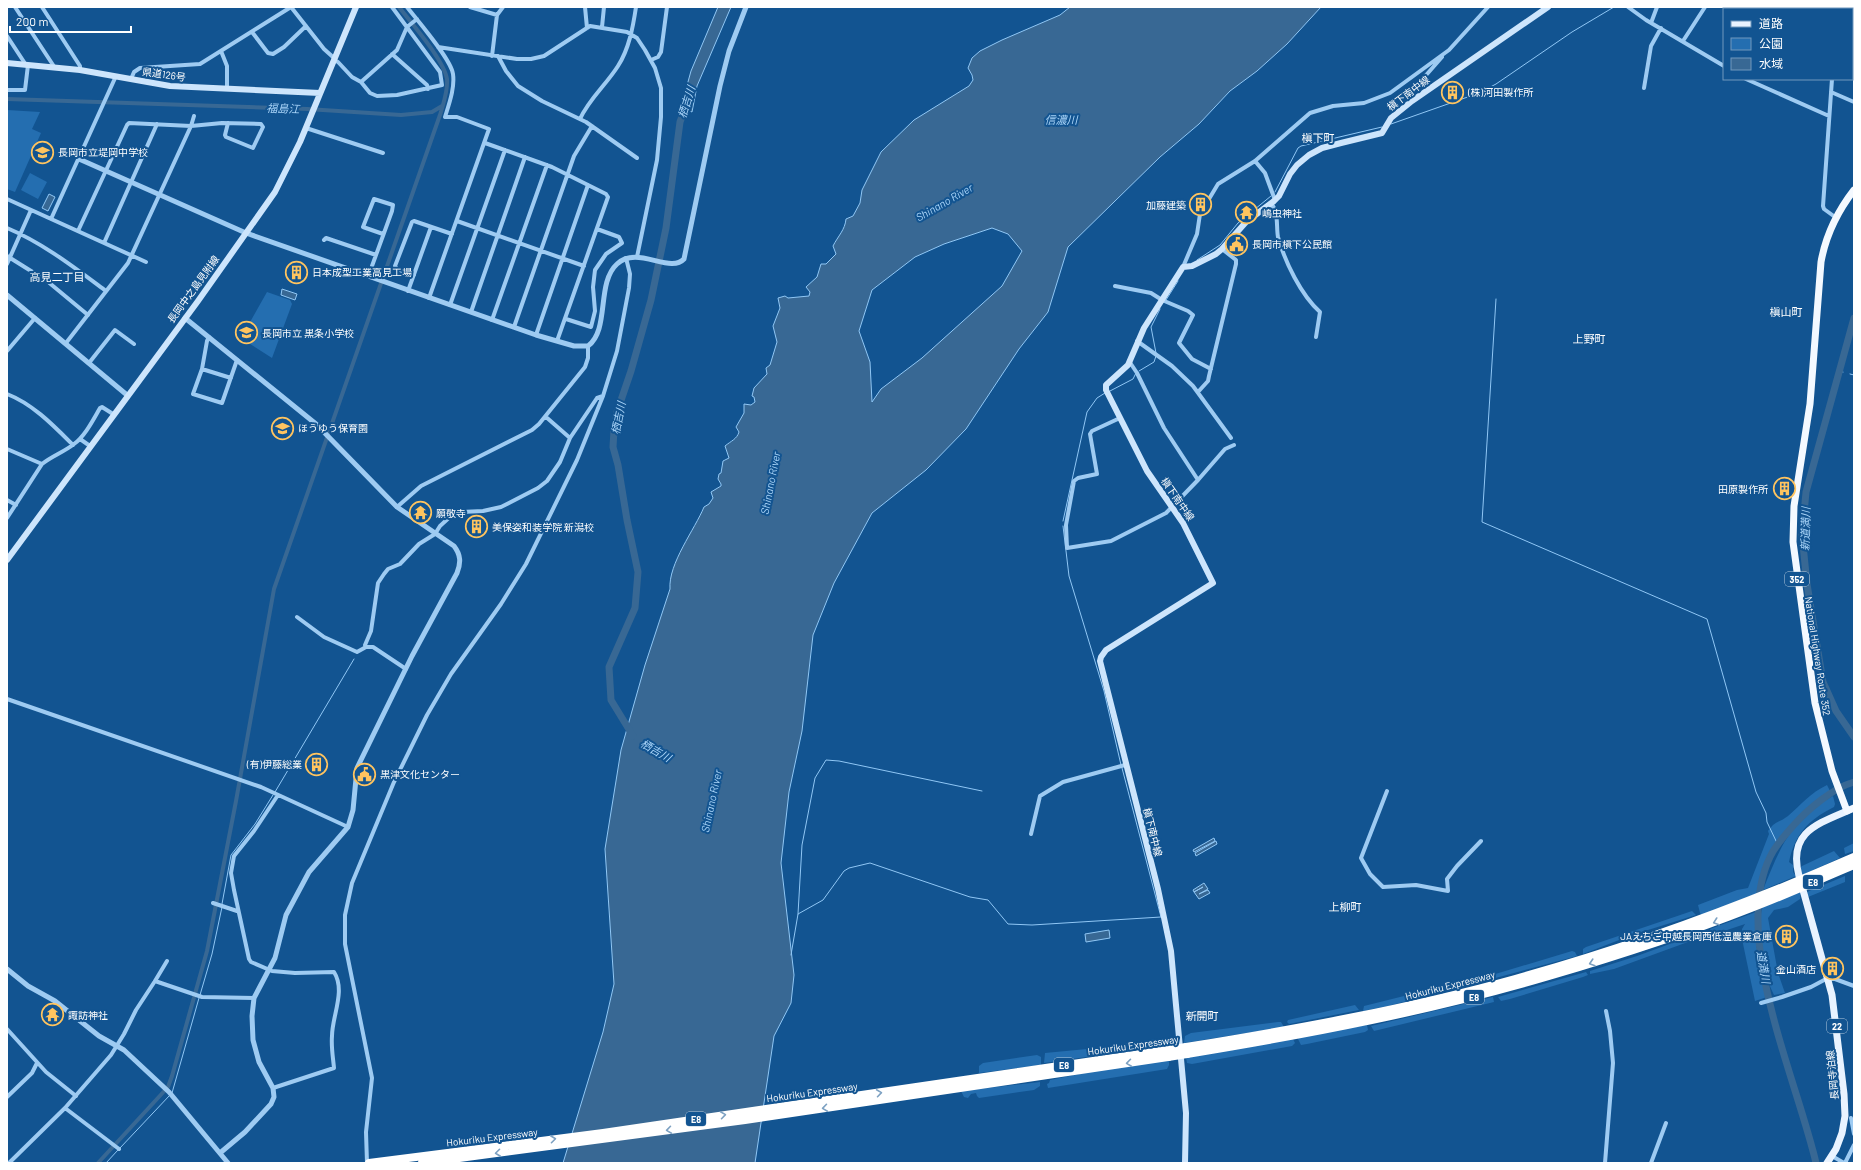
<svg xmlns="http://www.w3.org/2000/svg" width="1861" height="1170" font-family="Barlow,'Noto Sans JP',sans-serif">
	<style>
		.green { fill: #246eb0 }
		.water { fill: #386894; stroke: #90c7f5; fill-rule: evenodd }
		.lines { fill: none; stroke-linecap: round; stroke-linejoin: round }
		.stream { stroke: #90c7f5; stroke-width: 1 }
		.canal { stroke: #386894; stroke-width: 4 }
		.river { stroke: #386894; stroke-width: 7 }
		.minor { stroke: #9ecbf2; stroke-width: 4 }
		.tertiary { stroke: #9ecbf2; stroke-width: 5 }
		.secondary { stroke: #cde5fc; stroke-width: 6 }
		.primary { stroke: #e9f3ff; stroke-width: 7 }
		.trunk { stroke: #f4f9ff; stroke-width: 7 }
		.motorway { stroke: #fff; stroke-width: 8 }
		.motorway-bridge { stroke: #fff; stroke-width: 8 }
		.oneway { stroke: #7da1c2 }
		.labels { text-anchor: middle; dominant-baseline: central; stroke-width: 4; stroke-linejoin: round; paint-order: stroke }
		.shield { fill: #125491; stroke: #b8ccde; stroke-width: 1 }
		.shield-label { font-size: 9px; font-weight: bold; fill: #fff }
		.street-label { font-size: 10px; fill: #fff; stroke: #125491 }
		.poi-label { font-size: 10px; fill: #fff; stroke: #125491; text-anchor: start }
		.water-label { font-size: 11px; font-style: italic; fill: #aad5f9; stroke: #125491 }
		.neighbourhood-label { font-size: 11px; fill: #fff; stroke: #125491 }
	</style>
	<rect width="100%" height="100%" fill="#125491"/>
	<path class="green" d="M7,110l33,2 -8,17 9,4 -26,59 -8,-3z
		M30,173l17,9 -9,17 -17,-9z
		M267,292l23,8 2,4 -20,54 -31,-20z
		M1827,785l4,8c-23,13 -49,38 -62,61 -6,12 -9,27 -11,39l-56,22 -2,-2 -2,-8 39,-15 11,-2 21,-54 -1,-3c8,-11 11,-8 20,-15 14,-12 22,-23 39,-31z
		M1833,796l2,8 -1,3c-26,13 -39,27 -45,55l4,3v7l3,4 -33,14c17,-42 28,-72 70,-94z
		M1854,843v8l-9,3 -1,-6z
		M1834,851l6,7 -38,17 -2,-7 2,-2z
		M1845,876v6l-37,15 -2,-4 3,-2z
		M1801,891l-1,8 -12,8 -14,3 -6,8 10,55 7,20 -11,2c-13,-26 -19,-61 -11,-90z
		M1692,911l4,4 -64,20 -49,19v-5l3,-2z
		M1756,912v32l11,53 -12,4 -13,-62v-10l3,-5 -33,11 -2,-6z
		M1705,931l2,4 -93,34 -24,5v-3l47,-15z
		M1572,951l3,1 2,4 -89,24 4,-5z
		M1586,972l2,3 -5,2 -73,22 -9,2 -3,-4z
		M1476,978l5,1 2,2 -95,25 -25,5 1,-5z
		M1493,997l1,5 -120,29 -3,-5z
		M1355,1005l4,5 -70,14 -2,-2 1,-2z
		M1278,1022h3l3,5 -100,16 1,-7 6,-3z
		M1367,1025l1,5 -3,2 -58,12 -6,1 -4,-8z
		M1165,1038l5,4v3l-126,18 1,-10 42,-4z
		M1293,1039l2,4 -3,3 -100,18 -5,-1 -1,-6z
		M1037,1055l4,2v8l-62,8v-7l4,-3z
		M1169,1060v5l-2,4 -119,19 -1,-4 2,-1 1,-3 54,-11z
		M1040,1082v4l-6,4 -55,8 -2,-2 -1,-3 -5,1 -3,4 -4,-1 -3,-6z"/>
	<path class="water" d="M718,7h13l-34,79 -5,26 -11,-5 10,-36z
		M1070,7h251l-34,37 -30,27 -27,20 -31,33 -39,33 -92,90 -20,65 -29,37 -53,80 -40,41 -54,43 -38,70 -21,52 -11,96 -13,61 -8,71 13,112 -3,28 -17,33 -19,127h-192l40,-131 11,-48 -9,-135 16,-99 24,-85 25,-76c-2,-25 25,-60 34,-82l5,-3 4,-6 -2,-6 10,-6v-2l-3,-5 1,-5 2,-1 2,-12 6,-3 -4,-12c6,-5 12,-7 14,-14l-3,-5 8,-14v-9l7,1 4,-3 -1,-5 -2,-1 2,-8 13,-14 -1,-6 4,-3 7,-23 -4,-16 7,-18 -2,-10 7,-2 3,2 21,-2 1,-4 -4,-5 11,-10 4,-13h5l10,-10 -3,-8c5,-10 12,-16 13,-27l7,-3 7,-13 2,-13 19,-38 33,-32 55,-34 4,-6 -1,-5 -4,-7 4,-10 8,-7 22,-11 58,-25zM992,228l16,6 14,17 -20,35 -80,72 -41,31 -9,13 -2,-40 -11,-31 13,-41 43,-33 29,-13z
		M49,194l6,3 -7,14 -6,-3z
		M282,289l15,5 -2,6 -14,-5z
		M1214,838l1,3 -21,11 -1,-2z
		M1216,841l1,3 -21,12 -1,-3z
		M1204,883l4,6 -9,5 9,-4 2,3 -11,6 -5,-7 9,-5 -9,5 -1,-2z
		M1109,930l1,8 -24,4 -1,-8z"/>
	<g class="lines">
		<path class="stream" d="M1391,124l88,-31 17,-9 76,-52 42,-25
			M1275,192l23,-44 3,-2 81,-19
			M1197,260l23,-15 18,-22 33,-27
			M1496,299l-14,223 225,97 49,173 10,21 1,9 11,23
			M1166,300l12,-19
			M1156,353l-5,-26 9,-18
			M1139,371l15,-9 2,-6
			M1839,371l4,1
			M1850,374l4,1
			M1110,391l23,-12 3,-6
			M1063,521l24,-109 10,-14 8,-5
			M1063,526l6,50 35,115 17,74
			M275,792l79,-133
			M222,904l9,-49 24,-31 18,-29
			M798,914l4,-69 13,-67 11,-18 13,1 143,30
			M791,955l7,-41 25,-14 21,-29 5,-3 21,-5 100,34 18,3 20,24 24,1 129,-8 -39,-149
			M200,995l12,-41 10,-47
			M172,1093l27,-95
			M120,1148l50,-53
			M106,1163l12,-13"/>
		<path class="canal" d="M7,99l300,10 94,6 31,-3 10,-6
			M98,1163l70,-76 4,-11 35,-125 29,-150 38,-212 167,-477c3,-11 7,-22 6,-33 -3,-19 -35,-55 -48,-72"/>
		<path class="river" d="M1854,318l-48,174 -4,43 5,49 16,98 13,29 18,26
			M633,736l-22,-36 -2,-33 26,-59 3,-36 -11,-52 -9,-55 -5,-18 1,-17 3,-18 14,-41 20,-71 15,-72 14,-106 8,-22
			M1816,1163c-19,-83 -85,-225 -46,-306 5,-11 15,-22 23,-31 15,-17 40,-38 61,-44"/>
		<path class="minor" d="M15,7l40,61
			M42,7l38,59v4
			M291,7l33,42 10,9
			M407,7c10,13 44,52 46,67 2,14 -4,30 -8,43h12l32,12 -60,169
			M470,7l27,8
			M585,7l2,21
			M1628,7l18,13 78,46
			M1794,7l13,2
			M1843,7l11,2
			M1757,9v-2
			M1837,9v-2
			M1651,23l6,-16
			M602,27l2,-20
			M252,32l16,21 5,1 11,-7 22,-21
			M7,36l19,29
			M1852,39l2,1
			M1683,41l22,-34
			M438,47l79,12h14l13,-3 46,-30 37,6 10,6 8,12 10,18 6,20v29l-4,43 -20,97
			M221,51l6,15v23
			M392,54l35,31 1,4
			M492,56l5,-41 6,-8
			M498,56l8,15 12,15 24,15 44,21 51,36
			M334,60l4,2 14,15 9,5 9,11 7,3 20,-1 45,-10 -2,-13 -48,-65
			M651,60l7,-3 3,-5 6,-45
			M131,79l3,-7 6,-4 60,-4 91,-57
			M1746,79l83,37
			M1832,79l-9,127 1,3 11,8
			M361,82l36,-32 10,-23 10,-8
			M1644,88l7,-42 10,-18
			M7,90h18l3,-25
			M1831,92l23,10
			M1412,101l1,-11 29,-33
			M580,119c9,-20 26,-34 38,-53 11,-17 15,-39 18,-59
			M306,128l77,25
			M485,143l67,24 54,27 2,3 -51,144
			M1255,161l10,12 10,27
			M7,199l139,63
			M1271,204c8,7 5,23 7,33 7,25 23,58 42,75l-4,25
			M51,219l65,-143
			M457,221l127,45
			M7,228c36,15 68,40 99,63
			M78,231l49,-106 2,-2 62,3 31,-3 39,1 2,3 -10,21 -27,-11 -1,-2 3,-12
			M324,240l2,-2 50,17
			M104,243l53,-119
			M7,256l40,25 41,34
			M7,264l24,-54
			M1183,267l14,-33 3,-20 18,-30 37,-23 55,-48 23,-7 31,-3 26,-10 59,-43 39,-43
			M414,275l-17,-6 -2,-3 17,-44 2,-1 38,13
			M368,277l24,-66 1,-6 -19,-6 -11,28 20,7
			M1115,286l36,7 11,7 26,11 5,4 -14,28 13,16 19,10
			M408,291l23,-64
			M450,305l55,-155
			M471,312l54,-155
			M566,319l25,8 4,-16 -2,-24 2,-17 11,-16 16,-11 -3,-6 -22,-8
			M492,320l55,-155
			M514,327l60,-171 18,-30
			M536,335l52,-150
			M209,337l-2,4 -5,28 -9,25 29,9 15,-43
			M1137,341l35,25 21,20 38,52
			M66,343l62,-80 63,-137 3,-10
			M7,351l28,-33
			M1129,361l8,12 27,55 34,52
			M89,363l26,-33 19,14
			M202,369l29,9
			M1198,392l10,-11 1,-5 27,-112v-4l-14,-11
			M7,394c26,10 47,32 66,51
			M546,417l24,21
			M1120,418l-28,13 -2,3 7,40 -19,4 -4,3 -8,44 1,23 44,-7 55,-28 32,-33 27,-31 9,-4
			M80,439l10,7
			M7,449l35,15
			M7,500l9,5
			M397,507l24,-21 111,-56 7,-6 46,-57 3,-9v-12
			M7,518l35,-54c10,-8 22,-12 32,-20 11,-8 19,-24 26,-36l2,-1 11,7
			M297,617l27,20 33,15 9,-5h7l33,22
			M366,647l-1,-2 6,-14 7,-48 6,-9 4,-5 12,-5 19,-20 16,-10 5,-8 12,-11 9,-3 22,-1 18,-4 37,-19 9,-7 13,-19 10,-24 27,-40 6,-2
			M7,699l254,88 87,40
			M1387,791l-26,67 9,16 13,13 33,-2 32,6 -1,-12 10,-13 24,-25
			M1031,834l9,-38 23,-14 62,-17
			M213,903l24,8
			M155,981l12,-20
			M1761,1003l21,-6 29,-10 15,-8h9l19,7
			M7,1029l39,43 30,24
			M273,1088l61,-20c-1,-11 -3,-21 -2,-32 0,-20 14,-45 2,-64l-39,1 -23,-2 -21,-9 -2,-3 -15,-69 -3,-17 3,-17 20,-25 24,-36
			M7,1097l25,-24 5,-10
			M65,1108l54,41
			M1851,1118l3,16
			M1832,1156l12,7
			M9,1163l56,-55 46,-53 13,-21 12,-24 19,-29 47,16 52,1
			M367,1163l-1,-31 6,-54 -27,-134v-29l7,-32 42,-101 33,-67 24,-41 50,-70 25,-40 51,-104 26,-64 14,-45 12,-63 1,-14 -4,-16
			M1605,1163l8,-100 -3,-32 -4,-20
			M1651,1163l15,-40
			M1845,1163l9,-18"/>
		<path class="tertiary" d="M79,159l167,74 290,102 38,11h14c22,-16 8,-63 29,-82 20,-19 53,10 67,-5l36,-173 9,-35 17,-44
			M7,295l120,100
			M185,318l131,106 81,83 57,39c7,9 7,17 3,27l-45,83 -55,112 -4,42 -5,17 -39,45 -23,43 -11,43 -21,40 -2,18 1,24 6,22 14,26 1,9 -3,7 -26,28 -25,21
			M7,969l21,17 27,15 44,35 25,14 45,42 59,71"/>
		<path class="secondary" d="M7,63l73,7 90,16 150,7
			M7,560l191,-259 77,-109 25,-50 56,-135
			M1185,1163l1,-50 -15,-162 -13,-62 -58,-228 1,-4 5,-7 107,-67 -30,-60 -36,-52 -41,-81v-5l22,-20 16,-37 39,-61 9,-1 24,-12 6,-5 24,-27 28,-21 5,-5 11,-22 7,-9 12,-10 13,-7 19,-5 41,-10 9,-15 21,-17 136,-94"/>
		<path class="primary" d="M1799,876c-11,-42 15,-51 48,-65
			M1803,890l29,105 12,99 1,22 -3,17 -6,16 -9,14"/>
		<path class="trunk" d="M1854,190c-17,22 -28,44 -33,72l-11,142 -16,102 -1,36 22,161 17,68 15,40 7,-3"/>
		<path class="motorway" d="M1186,1047c111,-18 221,-38 329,-68 116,-32 229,-74 339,-122
			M1187,1054c122,-20 243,-43 362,-78 68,-20 136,-42 202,-68 35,-13 69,-29 103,-43
			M369,1163l234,-30 565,-83
			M422,1163l323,-43 423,-63"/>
		<path class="motorway-bridge" d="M1168,1050l18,-3
			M1168,1057l19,-3"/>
	</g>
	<defs><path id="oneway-chevron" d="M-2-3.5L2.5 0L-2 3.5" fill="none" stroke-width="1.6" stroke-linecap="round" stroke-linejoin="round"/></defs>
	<g class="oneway">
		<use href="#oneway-chevron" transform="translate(1716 922) rotate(161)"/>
		<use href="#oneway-chevron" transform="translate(1592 963) rotate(162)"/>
		<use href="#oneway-chevron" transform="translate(1129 1063) rotate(172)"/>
		<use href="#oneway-chevron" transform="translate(879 1093) rotate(-8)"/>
		<use href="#oneway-chevron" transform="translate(825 1108) rotate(172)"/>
		<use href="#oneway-chevron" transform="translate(723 1115) rotate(-8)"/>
		<use href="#oneway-chevron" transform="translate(669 1130) rotate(172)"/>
		<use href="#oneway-chevron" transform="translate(553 1139) rotate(-7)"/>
		<use href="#oneway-chevron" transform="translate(498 1153) rotate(173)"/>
	</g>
	<defs>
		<symbol id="building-ring" viewBox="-11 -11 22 22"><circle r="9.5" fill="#125491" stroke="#ffc45f" stroke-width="1.5"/><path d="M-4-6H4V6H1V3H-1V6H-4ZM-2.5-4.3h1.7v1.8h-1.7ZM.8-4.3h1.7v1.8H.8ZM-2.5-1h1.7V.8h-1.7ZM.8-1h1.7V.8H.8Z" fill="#ffc45f"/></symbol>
		<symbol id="school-ring" viewBox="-11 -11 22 22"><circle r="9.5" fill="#125491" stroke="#ffc45f" stroke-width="1.5"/><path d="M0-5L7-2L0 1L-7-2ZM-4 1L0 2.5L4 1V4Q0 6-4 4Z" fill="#ffc45f"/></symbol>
		<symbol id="temple-ring" viewBox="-11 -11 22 22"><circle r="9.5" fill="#125491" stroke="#ffc45f" stroke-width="1.5"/><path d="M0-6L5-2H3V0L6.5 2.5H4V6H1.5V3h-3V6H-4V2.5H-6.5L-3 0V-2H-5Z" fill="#ffc45f"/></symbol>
		<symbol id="civic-ring" viewBox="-11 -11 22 22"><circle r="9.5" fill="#125491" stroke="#ffc45f" stroke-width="1.5"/><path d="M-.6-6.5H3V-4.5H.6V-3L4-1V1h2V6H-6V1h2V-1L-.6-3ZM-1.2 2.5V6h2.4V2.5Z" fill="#ffc45f"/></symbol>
	</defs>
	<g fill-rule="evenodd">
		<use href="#building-ring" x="1440" y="80" width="25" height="25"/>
		<use href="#school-ring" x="30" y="140" width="25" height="25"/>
		<use href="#building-ring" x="1188" y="192" width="25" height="25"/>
		<use href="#temple-ring" x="1234" y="200" width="25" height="25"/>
		<use href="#civic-ring" x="1224" y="232" width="25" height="25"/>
		<use href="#building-ring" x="284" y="260" width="25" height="25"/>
		<use href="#school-ring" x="234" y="320" width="25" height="25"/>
		<use href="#school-ring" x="270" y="416" width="25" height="25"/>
		<use href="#building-ring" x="1772" y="476" width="25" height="25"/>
		<use href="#temple-ring" x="408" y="500" width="25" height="25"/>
		<use href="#building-ring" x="464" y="514" width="25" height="25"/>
		<use href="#building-ring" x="304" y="752" width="25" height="25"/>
		<use href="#civic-ring" x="352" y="762" width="25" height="25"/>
		<use href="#building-ring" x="1774" y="924" width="25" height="25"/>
		<use href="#building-ring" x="1820" y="956" width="25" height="25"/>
		<use href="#temple-ring" x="40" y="1002" width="25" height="25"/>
	</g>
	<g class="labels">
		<g class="shield">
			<rect x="1785" y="572" width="24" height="14" rx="3"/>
			<rect x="1803" y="875" width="20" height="14" rx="3"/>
			<rect x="1464" y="990" width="20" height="14" rx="3"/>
			<rect x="1827" y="1019" width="20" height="14" rx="3"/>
			<rect x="1054" y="1058" width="20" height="14" rx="3"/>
			<rect x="686" y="1112" width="20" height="14" rx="3"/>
		</g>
		<g class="shield-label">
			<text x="1797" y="579">352</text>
			<text x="1813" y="882">E8</text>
			<text x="1474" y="997">E8</text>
			<text x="1837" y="1026">22</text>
			<text x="1064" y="1065">E8</text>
			<text x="696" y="1119">E8</text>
		</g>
		<g class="street-label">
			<text transform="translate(164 74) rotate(8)">県道126号</text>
			<text transform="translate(1408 93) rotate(-37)">槇下南中線</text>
			<text transform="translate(193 289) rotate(-54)">長岡中之島見附線</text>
			<text transform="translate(1178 499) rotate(55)">槇下南中線</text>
			<text transform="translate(1818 656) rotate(81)">National Highway Route 352</text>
			<text transform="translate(1153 832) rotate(76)">槇下南中線</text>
			<text transform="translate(1450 985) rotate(-14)">Hokuriku Expressway</text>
			<text transform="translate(1133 1045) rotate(-8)">Hokuriku Expressway</text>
			<text transform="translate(1832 1075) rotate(-96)">長岡寺泊線</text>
			<text transform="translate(812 1092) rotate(-8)">Hokuriku Expressway</text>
			<text transform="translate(492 1137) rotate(-7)">Hokuriku Expressway</text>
		</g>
		<g class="poi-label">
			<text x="1468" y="92">(株)河田製作所</text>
			<text x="58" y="152">長岡市立堤岡中学校</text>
			<text x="1186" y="205" text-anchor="end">加藤建築</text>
			<text x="1262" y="213">嶋虫神社</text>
			<text x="1252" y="244">長岡市槇下公民館</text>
			<text x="312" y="272">日本成型工業高見工場</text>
			<text x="262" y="333">長岡市立 黒条小学校</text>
			<text x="298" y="428">ほうゆう保育園</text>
			<text x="1768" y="489" text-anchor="end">田原製作所</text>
			<text x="436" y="513">願敬寺</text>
			<text x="492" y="527">美保姿和装学院 新潟校</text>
			<text x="302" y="764" text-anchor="end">(有)伊藤総業</text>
			<text x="380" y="774">黒津文化センター</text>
			<text x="1772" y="936" text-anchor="end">JAえちご中越長岡西低温農業倉庫</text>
			<text x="1816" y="969" text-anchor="end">金山酒店</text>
			<text x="68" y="1015">諏訪神社</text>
		</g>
		<g class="water-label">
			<text transform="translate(686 102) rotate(-73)">栖吉川</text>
			<text transform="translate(283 108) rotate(2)">福島江</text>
			<text x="1061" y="119">信濃川</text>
			<text transform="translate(944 202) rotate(-30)">Shinano River</text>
			<text transform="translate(618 418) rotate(-79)">栖吉川</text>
			<text transform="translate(770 483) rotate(-79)">Shinano River</text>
			<text transform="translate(1805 529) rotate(-89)">新道満川</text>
			<text transform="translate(656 750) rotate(30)">栖吉川</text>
			<text transform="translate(711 801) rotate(-78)">Shinano River</text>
			<text transform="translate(1764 967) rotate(80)">道満川</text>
		</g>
		<g class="neighbourhood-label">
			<text x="1318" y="137">槇下町</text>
			<text x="57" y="276">高見二丁目</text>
			<text x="1786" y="311">槇山町</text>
			<text x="1589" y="338">上野町</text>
			<text x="1345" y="906">上柳町</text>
			<text x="1202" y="1015">新開町</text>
		</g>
	</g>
	<rect width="1861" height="1170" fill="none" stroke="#ffffff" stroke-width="16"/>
	<rect x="1723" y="8" width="130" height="72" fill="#125491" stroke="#7198bd"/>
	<rect x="1731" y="21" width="20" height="6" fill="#e9f3ff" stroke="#7198bd"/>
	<text x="1759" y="28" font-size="12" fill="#ffffff">道路</text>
	<rect x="1731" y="38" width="20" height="12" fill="#246eb0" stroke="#7198bd"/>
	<text x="1759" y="48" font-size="12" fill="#ffffff">公園</text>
	<rect x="1731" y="58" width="20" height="12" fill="#386894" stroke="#7198bd"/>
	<text x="1759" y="68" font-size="12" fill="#ffffff">水域</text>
	<path d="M10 26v6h121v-6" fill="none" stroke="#ffffff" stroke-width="2"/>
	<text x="16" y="26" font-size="12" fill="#ffffff" stroke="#125491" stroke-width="3" paint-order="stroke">200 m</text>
</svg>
